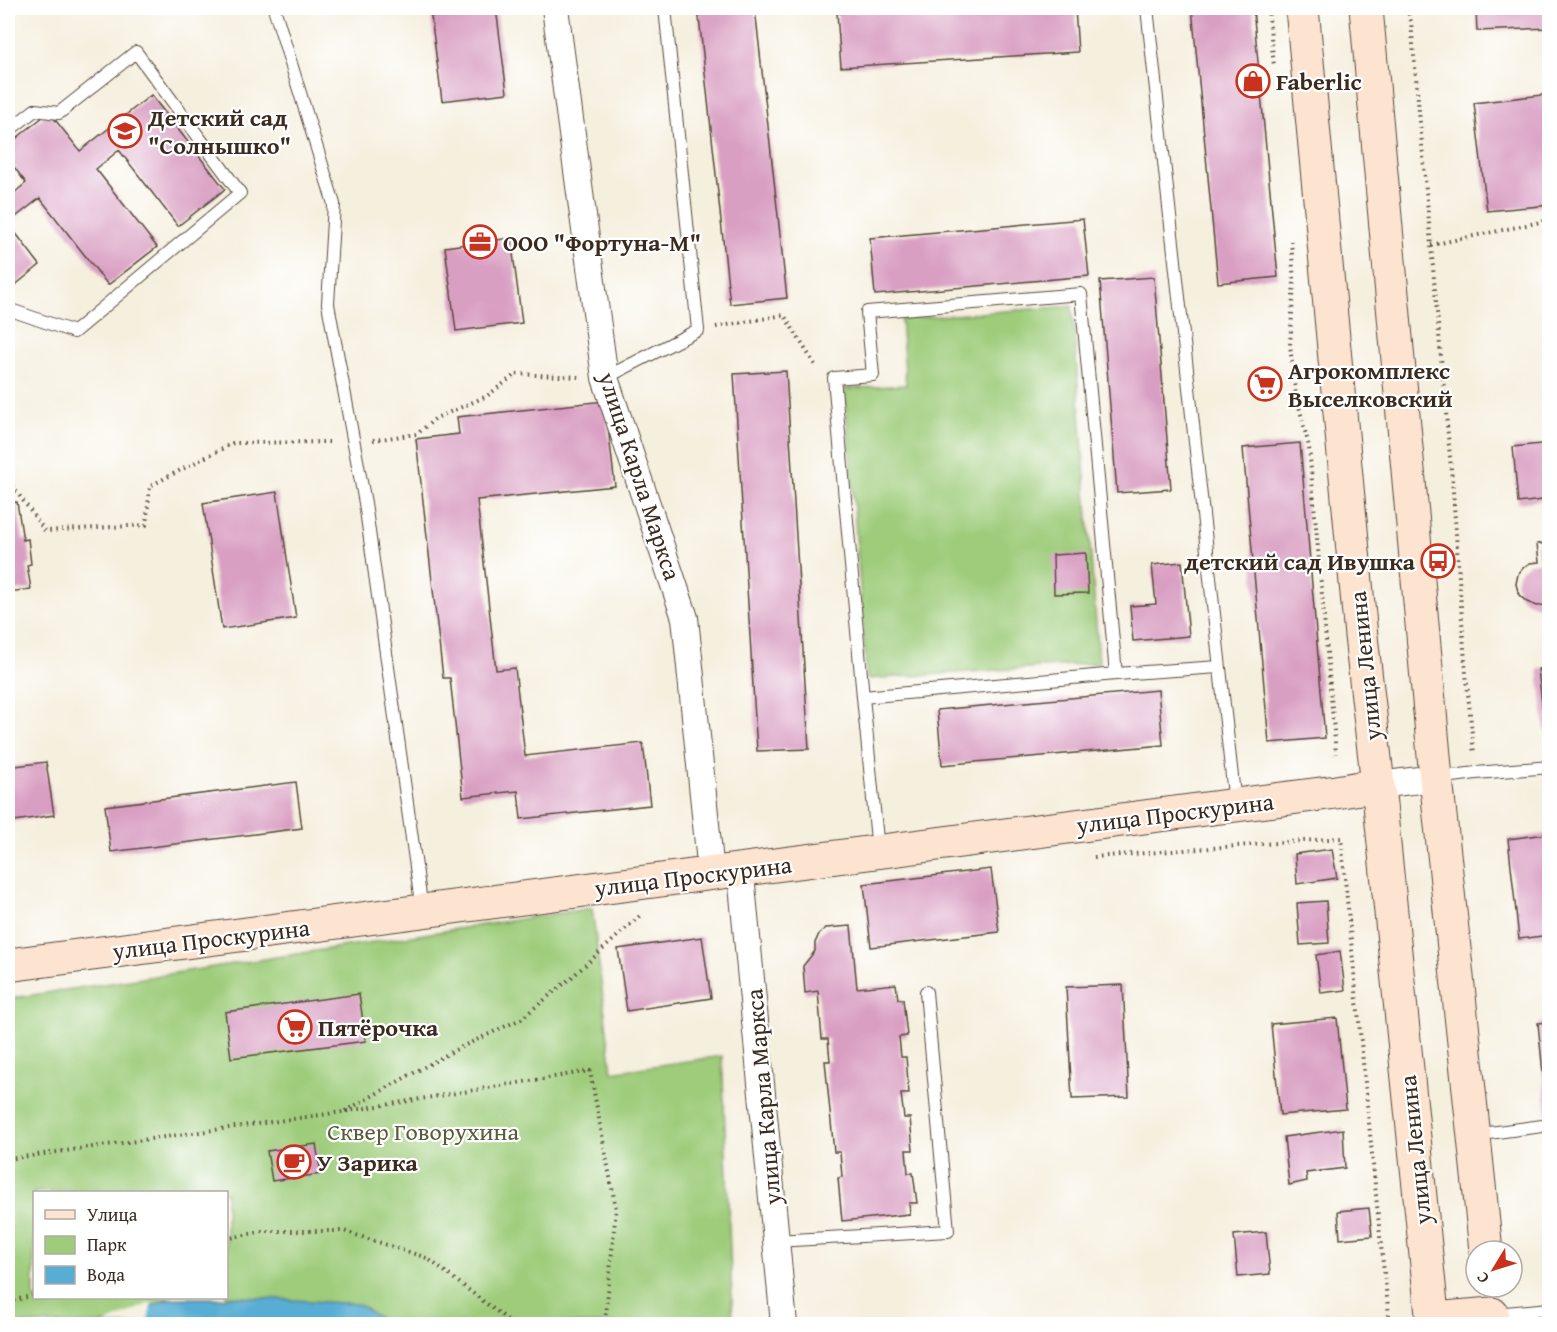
<svg xmlns="http://www.w3.org/2000/svg" width="1557" height="1332" font-family="'Gentium Book Plus',serif">
	<style>
		.green { fill: #9ecc7a; stroke: #6c7b4c; stroke-width: 1.5; fill-rule: evenodd }
		.water { fill: #58add4; stroke: #4a6c79; stroke-width: 1.5 }
		.pier { fill: #f5efde }
		.building { fill: #d99fc2 }
		.lines { fill: none; stroke-linecap: round; stroke-linejoin: round }
		.lane-casing { stroke: #57483b; stroke-width: 14 }
		.street-casing { stroke: #57483b; stroke-width: 28 }
		.secondary-casing { stroke: #57483b; stroke-width: 35 }
		.path { stroke: #57483b; stroke-width: 4; stroke-dasharray: 1.5 4.5; stroke-linecap: butt }
		.lane { stroke: #fff; stroke-width: 12 }
		.street { stroke: #fff; stroke-width: 26 }
		.secondary { stroke: #fde4d1; stroke-width: 33 }
		.labels { text-anchor: middle; dominant-baseline: central; stroke-width: 4.5; stroke-linejoin: round; paint-order: stroke }
		.poi-label { font-size: 24px; font-weight: bold; fill: #3b2a1e; stroke: #fff; text-anchor: start }
		.street-label { font-size: 24px; fill: #3b2a1e; stroke: #fff }
		.park-label { font-size: 24px; fill: #595b3a; stroke: #fff }
	</style>
	<rect width="100%" height="100%" fill="#fff"/>
	<filter id="ink" filterUnits="userSpaceOnUse"><feTurbulence type="fractalNoise" baseFrequency=".0167" numOctaves="2"/><feDisplacementMap in="SourceGraphic" scale="12" xChannelSelector="R" yChannelSelector="G"/><feConvolveMatrix kernelMatrix="1 2 1 2 8 2 1 2 1" color-interpolation-filters="sRGB"/></filter>
	<filter id="wash" filterUnits="userSpaceOnUse"><feTurbulence type="fractalNoise" baseFrequency=".008" numOctaves="4" result="noise"/><feDisplacementMap in="SourceGraphic" scale="24" xChannelSelector="R" yChannelSelector="G"/><feGaussianBlur stdDeviation="1.35" result="paint"/><feColorMatrix in="noise" values="0 0 0 0 0 0 0 0 0 0 0 0 0 0 0 0 0 1.4 0 .05"/><feComposite in="paint" operator="in"/></filter>
	<g filter="url(#wash)">
		<rect width="100%" height="100%" fill="#f5efde"/>
		<path class="green" d="M1072,306l27,357 -232,16 -22,-290 61,-4 -5,-66z
			M592,908l20,164 110,-16 11,268h-725v-325zM34,1192h192v106h-192z"/>
		<path class="water" d="M227,1296l131,8 30,20h-278l60,-26h56z"/>
		<path class="pier" d="M152,1302l-5,22h-40l2,-2z"/>
		<g id="blocks">
			<path class="building" d="M496,8l11,85 -65,8 -11,-85z
				M698,8h57l32,290 -57,6z
				M918,8h157l3,44 -237,15 -4,-54z
				M1192,8h61l25,269 -60,6z
				M1459,8h91v20l-73,3 -1,-20 -16,1z
				M1550,94v111l-63,6 -13,-108z
				M151,95l74,94 -47,37 -59,-76 -23,19 61,78 -49,38 -68,-87 -32,25v-25l18,-15 -18,-24v-14l41,-33 31,39z
				M1083,219l6,57 -214,19 -5,-57z
				M8,223l32,42 -32,26z
				M511,238l11,85 -66,8 -11,-84z
				M1154,277l17,212 -54,4 -17,-212z
				M786,371l23,378 -52,2 -23,-377z
				M605,401l10,85 -138,14 19,170 19,-2 10,88 118,-13 7,62 -129,14 -3,-28 -55,6 -13,-119h-7l-27,-239 43,-5 -2,-17z
				M1300,443l25,295 -56,5 -26,-295z
				M1550,443v56l-32,4 -5,-56z
				M277,492l19,126 -74,11 -19,-126z
				M17,502l6,38 5,-1 3,25 -4,1 4,24 -23,3v-89z
				M1550,543v78h-3l-2,-16 -8,1 -10,-4 -8,-7 -3,-11 2,-10 5,-6 7,-5 9,-1 -2,-18z
				M1086,553l2,40 -34,1 -1,-39z
				M1182,562l7,74 -56,5 -3,-35 26,-2 -4,-39z
				M1550,668v62l-5,1 -7,-62z
				M1158,690l5,55 -221,20 -5,-55z
				M46,762l8,53 -46,7v-55z
				M296,782l6,46 -191,24 -6,-46z
				M1546,834l4,35v66l-31,4 -11,-100z
				M1332,849l5,29 -40,6 -2,-30z
				M991,869l8,63 -128,15 -7,-63z
				M1326,901l3,42 -29,2 -3,-42z
				M851,926l6,62 39,-4 2,15h5l4,37 -8,1 2,20h5l3,37h-8l3,24h6l3,32h-7l2,23h5l4,30h-8l1,11 -68,7 -4,-43 4,-1 -2,-25h-6l-9,-91h5l-2,-22h-6l-4,-48 -13,2 -2,-27 12,-15v-8l4,-9 7,-6z
				M702,937l9,61 -84,13 -9,-62z
				M1340,951l5,39 -24,3 -5,-38z
				M1123,985l6,112 -57,2 -6,-112z
				M359,994l7,47 -135,17 -6,-46z
				M1337,1018l9,91 -66,6 -9,-91z
				M1550,1022v91l-3,1 -9,-91z
				M1343,1129l2,39 -39,5 1,8 -18,4 -5,-48z
				M316,1144l5,30 -49,7 -5,-30z
				M1369,1208l3,28 -32,3 -2,-28z
				M1266,1232l4,42 -32,3 -4,-42z
				M1336,1321l1,3h-15l-1,-1z"/>
		</g>
	</g>
	<g filter="url(#ink)">
		<use href="#blocks" fill-opacity="0" stroke="#57483b" stroke-width="1.5"/>
		<g class="lines">
			<defs>
				<path id="lane" d="M274,8l60,196 -6,100 37,199 57,407
					M1147,8l88,796
					M8,131l27,-21 24,3 77,-61 104,141 -166,139 -66,-23
					M605,378l93,-48 -33,-322
					M1116,674l103,-7
					M863,697l253,-23 -35,-380 -214,18 6,63 -39,3 29,319 15,153
					M1437,778l39,-5 74,-6
					M1474,1135l76,-10
					M776,1241l172,-10 -22,-239
					M1494,1314l56,-5"/>
				<path id="street" d="M555,8l50,370 80,240 26,255
					M1378,785l58,-7
					M742,869v16l42,439"/>
				<path id="secondary" d="M1302,8l59,628 17,149 55,539
					M1366,8l70,770 50,473
					M8,965l1328,-173 42,-7
					M1433,1319l59,-5"/>
			</defs>
			<use href="#lane" class="lane-casing"/>
			<use href="#street" class="street-casing"/>
			<use href="#secondary" class="secondary-casing"/>
			<path class="path" d="M1268,8l6,58
				M1407,8l4,14 42,469 12,172 9,91
				M1291,241l3,41 -4,63 5,45 14,57 27,307
				M1431,245l119,-25
				M716,327l68,-12 33,53
				M373,440l44,-6 19,-16 51,-22 29,-22 63,3
				M8,482l3,2 34,47 101,-6 4,-39 83,-43 100,-1
				M1094,857l247,-19 40,408 9,78
				M345,1111l110,-61 66,-31 51,-42 70,-63
				M8,1159l334,-47 248,-41 26,138 -11,115
				M226,1239l37,-8h81l83,27 86,66
				M8,1302l26,-7"/>
			<use href="#lane" class="lane"/>
			<use href="#street" class="street"/>
			<use href="#secondary" class="secondary"/>
		</g>
	</g>
	<defs>
		<symbol id="shop-ring" viewBox="-11 -11 22 22"><circle r="9.5" fill="#fff" stroke="#c8321e" stroke-width="1.5"/><path d="M-5-2.5h2.3a2.7 3.5 0 0 1 5.4 0H5L5.5 6h-11ZM-1.5-2.5h3a1.5 2.3 0 0 0-3 0Z" fill="#c8321e"/></symbol>
		<symbol id="school-ring" viewBox="-11 -11 22 22"><circle r="9.5" fill="#fff" stroke="#c8321e" stroke-width="1.5"/><path d="M0-5L7-2L0 1L-7-2ZM-4 1L0 2.5L4 1V4Q0 6-4 4Z" fill="#c8321e"/></symbol>
		<symbol id="office-ring" viewBox="-11 -11 22 22"><circle r="9.5" fill="#fff" stroke="#c8321e" stroke-width="1.5"/><path d="M-6-3h4V-5.5h4V-3h4V5H-6ZM-1-4.5V-3h2v-1.5ZM-6 0V1H6V0Z" fill="#c8321e"/></symbol>
		<symbol id="supermarket-ring" viewBox="-11 -11 22 22"><circle r="9.5" fill="#fff" stroke="#c8321e" stroke-width="1.5"/><path d="M-6-5.5h2.5l.6 2H6L4.5 2H-2.5L-4.4-4H-6ZM-1.5 3.2a1.3 1.3 0 1 0 .1 0ZM3 3.2a1.3 1.3 0 1 0 .1 0Z" fill="#c8321e"/></symbol>
		<symbol id="bus-ring" viewBox="-11 -11 22 22"><circle r="9.5" fill="#fff" stroke="#c8321e" stroke-width="1.5"/><path d="M-5-6H5V4H4V6H2V4H-2V6H-4V4H-5ZM-3.5-4V0h7V-4ZM-3.5 1.2v1.5H-2V1.2ZM2 1.2v1.5H3.5V1.2Z" fill="#c8321e"/></symbol>
		<symbol id="cafe-ring" viewBox="-11 -11 22 22"><circle r="9.5" fill="#fff" stroke="#c8321e" stroke-width="1.5"/><path d="M-5.5-4.5H6V0H3Q3 3.5 0 3.5H-2.5Q-5.5 3.5-5.5 0ZM3-3.2v2h1.7v-2ZM-6 4.5H4V6H-6Z" fill="#c8321e"/></symbol>
	</defs>
	<g fill-rule="evenodd">
		<use href="#shop-ring" x="1234" y="62" width="38" height="38"/>
		<use href="#school-ring" x="106" y="112" width="38" height="38"/>
		<use href="#office-ring" x="461" y="223" width="38" height="38"/>
		<use href="#supermarket-ring" x="1246" y="365" width="38" height="38"/>
		<use href="#bus-ring" x="1419" y="542" width="38" height="38"/>
		<use href="#supermarket-ring" x="276" y="1008" width="38" height="38"/>
		<use href="#cafe-ring" x="275" y="1143" width="38" height="38"/>
	</g>
	<g class="labels">
		<g class="poi-label">
			<text x="1276" y="81">Faberlic</text>
			<text x="148" y="117">Детский сад<tspan x="148" dy="28">"Солнышко"</tspan></text>
			<text x="503" y="242">ООО "Фортуна-М"</text>
			<text x="1288" y="370">Агрокомплекс<tspan x="1288" dy="28">Выселковский</tspan></text>
			<text x="1415" y="561" text-anchor="end">детский сад Ивушка</text>
			<text x="318" y="1027">Пятёрочка</text>
			<text x="317" y="1162">У Зарика</text>
		</g>
		<g class="street-label">
			<text transform="translate(640 476) rotate(72)">улица Карла Маркса</text>
			<text transform="translate(1365 666) rotate(-96)">улица Ленина</text>
			<text transform="translate(1175 813) rotate(-7)">улица Проскурина</text>
			<text transform="translate(693 876) rotate(-7)">улица Проскурина</text>
			<text transform="translate(211 939) rotate(-7)">улица Проскурина</text>
			<text transform="translate(763 1097) rotate(-95)">улица Карла Маркса</text>
			<text transform="translate(1415 1150) rotate(-96)">улица Ленина</text>
		</g>
		<g class="park-label">
			<text x="423" y="1131">Сквер Говорухина</text>
		</g>
	</g>
	<rect width="1557" height="1332" fill="none" stroke="#fff" stroke-width="30"/>
	<rect x="33" y="1191" width="195" height="108" fill="#ffffff" stroke="#b1aaa5" stroke-width="1.5"/>
	<rect x="45" y="1210" width="30" height="9" fill="#fde4d1" stroke="#b1aaa5" stroke-width="1.5"/>
	<text x="87" y="1221" font-size="18" fill="#3b2a1e">Улица</text>
	<rect x="45" y="1236" width="30" height="18" fill="#9ecc7a" stroke="#b1aaa5" stroke-width="1.5"/>
	<text x="87" y="1251" font-size="18" fill="#3b2a1e">Парк</text>
	<rect x="45" y="1266" width="30" height="18" fill="#58add4" stroke="#b1aaa5" stroke-width="1.5"/>
	<text x="87" y="1281" font-size="18" fill="#3b2a1e">Вода</text>
	<g transform="translate(1494 1269) rotate(232)"><circle r="28" fill="#ffffff" stroke="#b1aaa5" stroke-width="1.5"/>
	<path d="M0-4.5L10 22L0 15L-10 22Z" fill="#c8321e"/>
	<text y="-9" font-size="16" font-weight="bold" text-anchor="middle" fill="#3b2a1e">С</text>
	</g>
</svg>
